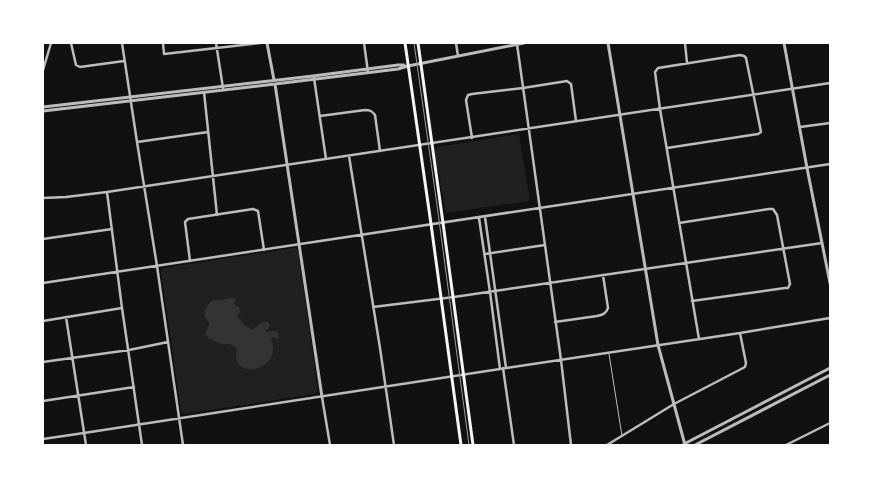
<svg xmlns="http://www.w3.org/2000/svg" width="873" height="488" font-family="'Fira Sans Condensed',sans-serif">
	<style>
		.green { fill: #202020 }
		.water { fill: #333 }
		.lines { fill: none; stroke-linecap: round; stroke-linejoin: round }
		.service { stroke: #bcbcbc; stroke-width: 1 }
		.minor { stroke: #bcbcbc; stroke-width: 2.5 }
		.tertiary { stroke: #bcbcbc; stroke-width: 3 }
		.secondary { stroke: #f5f5f5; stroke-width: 3 }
		.rail { stroke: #9a9a9a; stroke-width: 1 }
	</style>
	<rect width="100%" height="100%" fill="#111"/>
	<path class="green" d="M519,134l11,67 -84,12 -11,-61 2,-5z
		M293,248h3l2,3 20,139 -1,2 -3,2 -129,20 -2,-1 -2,-2 -20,-139 2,-4z"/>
	<path class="water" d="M228,298h6l2,1 -2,3v2l6,4 -1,1 2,4 -3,1 -1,3 2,2 2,1c1,5 7,7 11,9 7,-1 6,-9 16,-7l2,4 -5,6 12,-1 2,8 -7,-2 -1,2c12,30 -33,41 -35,18 0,-3 1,-6 1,-9l-7,-4h-9l-12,-6 -4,-3 3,-8 1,-3 -4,-7v-8l5,-7 4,-2h8z"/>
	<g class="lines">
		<path class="service" d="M609,354l13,82"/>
		<path class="minor" d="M71,43l5,22 4,2 44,-6
			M122,43l15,99 20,124 26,179
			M163,43l1,11 96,-11
			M216,43l7,45
			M364,43l4,29
			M456,43l2,13
			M685,43l2,20
			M517,44l44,316 10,85
			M43,70l8,-27
			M314,78l12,81
			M204,92l13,123
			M320,116l45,-6c5,0 7,1 10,5l5,36
			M800,127l30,-4
			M472,138l-6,-38 2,-5 4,-1 51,-6 44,-7 4,3 5,37
			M137,142l71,-10
			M667,148l91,-14 3,-2 -15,-74 -2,-2 -4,-1 -82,13 -3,4 5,37 39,230
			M349,156l31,192 14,97
			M107,192l15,116 20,137
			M43,198l23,-1 41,-5 723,-109
			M485,217l21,151
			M479,218l11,74 10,77
			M679,223l90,-14h4l4,6 13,69 -2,4h-3l-93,13
			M43,239l69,-10
			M485,254l60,-9
			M190,261l-5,-39 3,-3 65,-10 5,2 6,39
			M43,283l787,-119
			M373,307l81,-10 368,-54
			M66,317l20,128
			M43,321l79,-13
			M555,322l42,-6c5,-1 9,-2 11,-8l-5,-33
			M43,362l86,-12 39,-8
			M503,368l11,77
			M322,397l8,48
			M43,401l91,-14
			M43,439l41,-6 416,-64 240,-36 90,-15
			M607,445l67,-41 71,-37 1,-4 -6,-30
			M786,445l44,-22"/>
		<path class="tertiary" d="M267,43l7,37
			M608,43l50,302 27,100
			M784,43l23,125 23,115
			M275,84l47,313
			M43,107l270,-31 85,-11h6
			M43,111l232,-27 123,-15 10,-3 116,-23
			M684,444l146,-76
			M695,445l135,-70"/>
		<path class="secondary" d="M405,43l26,181 30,221
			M418,43l25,180 30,222"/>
		<path class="rail" d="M414,43l23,162 32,240"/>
	</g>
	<rect width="873" height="488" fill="none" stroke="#ffffff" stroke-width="88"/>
</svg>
